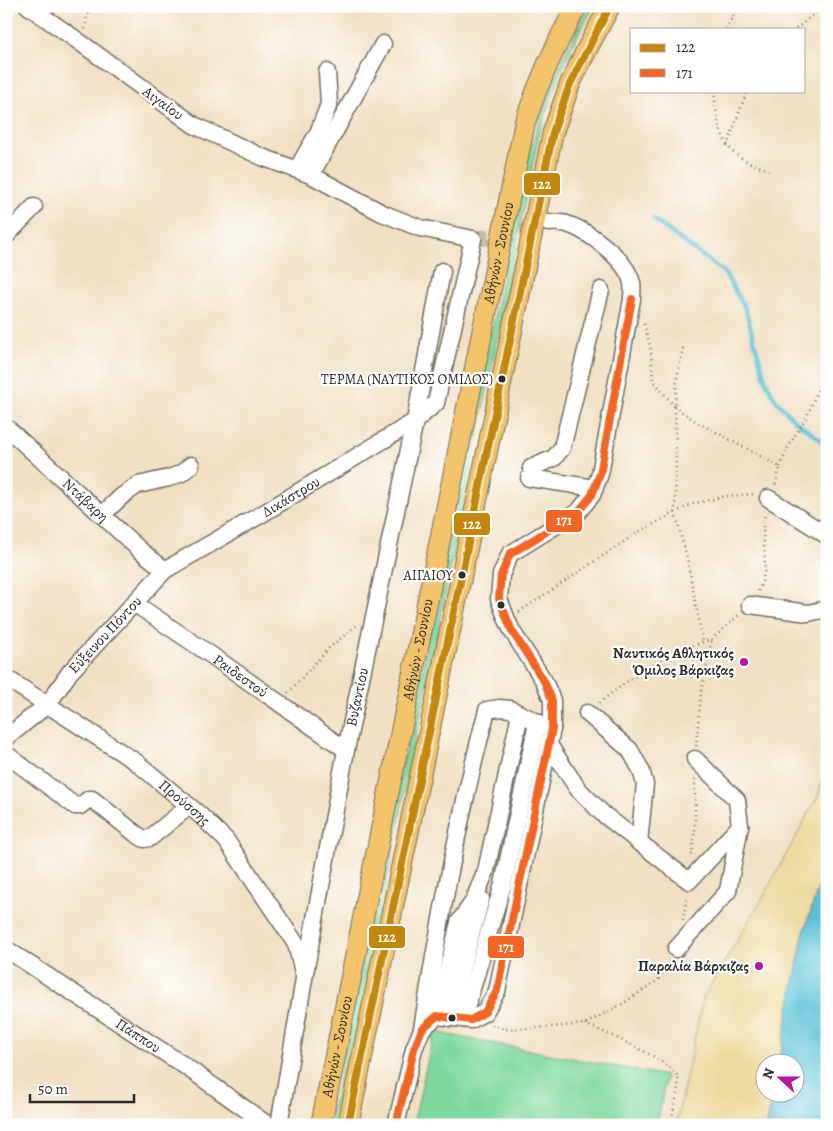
<svg xmlns="http://www.w3.org/2000/svg" width="833" height="1131" font-family="Alegreya,serif">
	<style>
		.green { fill: #7ed89e; stroke: #548264 }
		.sand { fill: #eeda9e; stroke: #8c8264 }
		.water { fill: #5ac1d8; stroke: #427682 }
		.lines { fill: none; stroke-linecap: round; stroke-linejoin: round }
		.stream { stroke: #5ac1d8; stroke-width: 4.5 }
		.minor-tunnel { stroke: #c9bca4; stroke-width: 16; stroke-dasharray: 16 8; stroke-linecap: butt }
		.minor-casing { stroke: #706a60; stroke-width: 19 }
		.major-casing { stroke: #706a60; stroke-width: 22 }
		.path { stroke: #706a60; stroke-width: 2.5; stroke-dasharray: 1 4; stroke-linecap: butt }
		.minor { stroke: #fff; stroke-width: 16 }
		.major { stroke: #f2c36a; stroke-width: 20 }
		.bus-1-casing { stroke: #fff; stroke-width: 11 }
		.bus-2-casing { stroke: #fff; stroke-width: 11 }
		.bus-1 { stroke: #c4870b; stroke-width: 8 }
		.bus-2 { stroke: #f26522; stroke-width: 8 }
		.bus-dot { fill: #2b2b2b; stroke: #fff; stroke-width: 2 }
		.poi-dot { fill: #b5179e; stroke: #fff; stroke-width: 2 }
		.labels { text-anchor: middle; dominant-baseline: central; stroke-width: 4.5; stroke-linejoin: round; paint-order: stroke }
		.bus-label { font-size: 14px; fill: #2b2b2b; stroke: #fff; text-anchor: end }
		.street-label { font-size: 15px; fill: #2b2b2b; stroke: #fff }
		.poi-label { font-size: 15px; font-weight: bold; fill: #2b2b2b; stroke: #fff; text-anchor: end }
		.line-badge { stroke: #fff; stroke-width: 2 }
		.badge-label { font-size: 14px; text-anchor: middle; font-weight: bold; fill: #fff }
	</style>
	<rect width="100%" height="100%" fill="#fff"/>
	<filter id="ink" filterUnits="userSpaceOnUse"><feTurbulence type="fractalNoise" baseFrequency=".02" numOctaves="2"/><feDisplacementMap in="SourceGraphic" scale="10" xChannelSelector="R" yChannelSelector="G"/><feConvolveMatrix kernelMatrix="1 2 1 2 8 2 1 2 1" color-interpolation-filters="sRGB"/></filter>
	<filter id="wash" filterUnits="userSpaceOnUse"><feTurbulence type="fractalNoise" baseFrequency=".0096" numOctaves="4" result="noise"/><feDisplacementMap in="SourceGraphic" scale="20" xChannelSelector="R" yChannelSelector="G"/><feGaussianBlur stdDeviation="1.12" result="paint"/><feColorMatrix in="noise" values="0 0 0 0 0 0 0 0 0 0 0 0 0 0 0 0 0 1.4 0 .05"/><feComposite in="paint" operator="in"/></filter>
	<g filter="url(#wash)">
		<rect width="100%" height="100%" fill="#f1e0c2"/>
		<path class="green" d="M590,6h5c-26,39 -41,84 -56,128l-202,991h-8l194,-948c9,-35 19,-69 33,-102 9,-24 22,-46 34,-69z
			M434,1032l232,44 -9,49h-244z"/>
		<path class="sand" d="M827,762v98l-24,75 -24,128 -13,1v30h7l-6,31h-91l27,-127 63,-106 52,-96z"/>
		<path class="water" d="M827,860v265h-60l6,-31h23v-30l-17,-1 24,-128z"/>
		<g class="lines">
			<path class="stream" d="M653,219l71,53 21,36 20,71 10,20 19,21 23,17 10,9"/>
		</g>
	</g>
	<g filter="url(#ink)">
		<g class="lines">
			<path class="minor-tunnel" d="M473,239l39,-5 30,-9"/>
			<defs>
				<g id="minor">
					<path d="M297,169l21,-36 11,-29 -2,-32"/>
					<path d="M311,175l72,-131"/>
					<path d="M6,236l28,-29"/>
					<path id="s1" d="M6,427l135,124 24,19"/>
					<path d="M531,468l23,-10 8,-10 39,-158"/>
					<path d="M529,478l66,10"/>
					<path d="M768,498l52,33 7,5"/>
					<path d="M102,515l20,-19 16,-11 31,-7 13,-5 9,-8"/>
					<path id="s2" d="M134,603l77,52 135,95"/>
					<path d="M750,605l58,8 19,-4"/>
					<path id="s3" d="M6,678l130,84 64,53 26,25 70,104 7,28"/>
					<path d="M587,713l43,37 11,20 4,14 -6,59"/>
					<path id="s4" d="M6,738l42,-34 22,-32 95,-102 97,-56 153,-93 21,-18 37,-164 -53,-11 -38,-15 -71,-38 -49,-18 -68,-32 -113,-82 -53,-37"/>
					<path d="M549,745l29,44 25,25 86,67 51,-55"/>
					<path d="M6,754l69,52h5l9,-7h3l44,35 8,5 6,-1 39,-32"/>
					<path id="s5" d="M6,949l179,117 83,59"/>
					<path d="M676,949l52,-58 12,-65 -3,-26 -42,-41"/>
					<path d="M437,1016l22,-94 14,-20 13,-31 34,-157"/>
					<path d="M450,1018l10,-45 21,-74"/>
					<path d="M463,1019l40,-135 34,-161"/>
					<path d="M422,1029c17,-107 37,-214 65,-319l12,-2 11,1 42,20"/>
					<path id="s6" d="M279,1125l25,-146 42,-229 69,-329 27,-150"/>
					<path d="M396,1125l18,-76 8,-20 15,-13 34,4 14,-8 12,-21 55,-262v-29l-8,-19 -32,-50 -5,-11 -8,-21 2,-24 9,-21 68,-42 14,-17 8,-21 32,-175c0,-5 1,-11 0,-16 -5,-23 -43,-52 -65,-59 -6,-2 -13,-1 -19,-1"/>
				</g>
				<g id="major">
					<path id="s7" d="M321,1125l204,-1003c14,-41 31,-79 52,-116"/>
					<path d="M348,1125l205,-993 17,-48 17,-35 23,-43"/>
				</g>
			</defs>
			<use href="#minor" class="minor-casing"/>
			<use href="#major" class="major-casing"/>
			<path class="path" d="M85,29l2,-13 6,-10
				M726,29l13,-23
				M796,29l27,-23
				M714,91c2,20 5,52 23,64 9,7 21,11 32,15
				M727,146l20,-55
				M644,324l7,26 2,30 22,27 23,16 35,18 47,26 -5,19
				M684,343l-7,35 -2,29 1,44 -1,62 12,45 16,84
				M821,378l6,-74
				M780,467l8,-20 19,-31 20,-49
				M758,591c14,-25 1,-51 7,-77
				M519,612l121,-81 52,-27 34,-8 28,-2
				M288,693l41,-45 28,-23
				M599,703l26,-20 45,-29 42,-15 27,-24
				M696,746l5,-53 11,-54
				M692,855l3,-25v-51
				M683,920l4,-24
				M585,1024c18,8 89,37 93,54 2,9 -6,37 -8,47
				M492,1025l13,4 32,-1 48,-4 39,-21 34,-23 12,-20"/>
			<use href="#minor" class="minor"/>
			<use href="#major" class="major"/>
			<defs>
				<path id="bus-1" d="M348,1125l205,-993 17,-48 40,-78"/>
				<path id="bus-2" d="M396,1125l18,-76 8,-20 15,-13 34,4 14,-8 12,-21 55,-262v-29l-8,-19 -32,-50 -13,-32 2,-24 9,-21 68,-42 14,-17 8,-21 32,-175"/>
			</defs>
			<use href="#bus-1" class="bus-1-casing"/>
			<use href="#bus-2" class="bus-2-casing"/>
			<use href="#bus-1" class="bus-1"/>
			<use href="#bus-2" class="bus-2"/>
		</g>
	</g>
	<g class="bus-dot">
		<circle cx="502" cy="379" r="4.5"/>
		<circle cx="462" cy="575" r="4.5"/>
		<circle cx="501" cy="605" r="4.5"/>
		<circle cx="452" cy="1018" r="4.5"/>
	</g>
	<g class="poi-dot">
		<circle cx="744" cy="662" r="5"/>
		<circle cx="759" cy="966" r="5"/>
	</g>
	<g class="labels">
		<g class="bus-label">
			<text x="493" y="379">ΤΕΡΜΑ (ΝΑΥΤΙΚΟΣ ΟΜΙΛΟΣ)</text>
			<text x="453" y="575">ΑΙΓΑΙΟΥ</text>
		</g>
		<g class="street-label">
			<text transform="translate(163 103) rotate(36)">Αιγαίου</text>
			<text stroke="none"><textPath href="#s7" startOffset="890">Αθήνών - Σουνίου</textPath></text>
			<text stroke="none"><textPath href="#s4" startOffset="378">Δικάστρου</textPath></text>
			<text stroke="none"><textPath href="#s1" startOffset="108">Ντάβαρη</textPath></text>
			<text stroke="none"><textPath href="#s4" startOffset="144">Εύξεινου Πόντου</textPath></text>
			<text stroke="none"><textPath href="#s7" startOffset="485">Αθήνών - Σουνίου</textPath></text>
			<text stroke="none"><textPath href="#s2" startOffset="129">Ραιδεστού</textPath></text>
			<text stroke="none"><textPath href="#s6" startOffset="435">Βυζαντίου</textPath></text>
			<text stroke="none"><textPath href="#s3" startOffset="218">Προύσσης</textPath></text>
			<text stroke="none"><textPath href="#s5" startOffset="158">Πάππου</textPath></text>
			<text stroke="none"><textPath href="#s7" startOffset="80">Αθήνών - Σουνίου</textPath></text>
		</g>
		<g class="poi-label">
			<text x="734" y="653">Ναυτικός Αθλητικός<tspan x="734" dy="17">Όμιλος Βάρκιζας</tspan></text>
			<text x="749" y="966">Παραλία Βάρκιζας</text>
		</g>
	</g>
	<g class="line-badge">
		<rect x="523" y="172" width="38" height="24" rx="5" fill="#c4870b"/>
		<rect x="545" y="509" width="38" height="24" rx="5" fill="#f26522"/>
		<rect x="453" y="512" width="38" height="24" rx="5" fill="#c4870b"/>
		<rect x="368" y="925" width="38" height="24" rx="5" fill="#c4870b"/>
		<rect x="487" y="935" width="38" height="24" rx="5" fill="#f26522"/>
	</g>
	<g class="badge-label">
		<text x="542" y="189">122</text>
		<text x="564" y="525">171</text>
		<text x="472" y="529">122</text>
		<text x="387" y="942">122</text>
		<text x="506" y="952">171</text>
	</g>
	<rect width="833" height="1131" fill="none" stroke="#fff" stroke-width="25"/>
	<rect x="630" y="28" width="175" height="65" fill="#ffffff" stroke="#aaaaaa"/>
	<rect x="640" y="44" width="25" height="8" fill="#c4870b" stroke="#aaaaaa"/>
	<text x="676" y="52" font-size="15" fill="#2b2b2b">122</text>
	<rect x="640" y="69" width="25" height="8" fill="#f26522" stroke="#aaaaaa"/>
	<text x="676" y="78" font-size="15" fill="#2b2b2b">171</text>
	<g transform="translate(780 1078) rotate(291)"><circle r="24" fill="#ffffff" stroke="#aaaaaa"/>
	<path d="M0-4L9 19L0 12L-9 19Z" fill="#b5179e"/>
	<text y="-8" font-size="14" font-weight="bold" text-anchor="middle" fill="#2b2b2b">N</text>
	</g>
	<path d="M30 1094v8h104v-8" fill="none" stroke="#2b2b2b" stroke-width="2.5"/>
	<text x="38" y="1094" font-size="15" fill="#2b2b2b" stroke="#ffffff" stroke-width="4" paint-order="stroke">50 m</text>
</svg>
